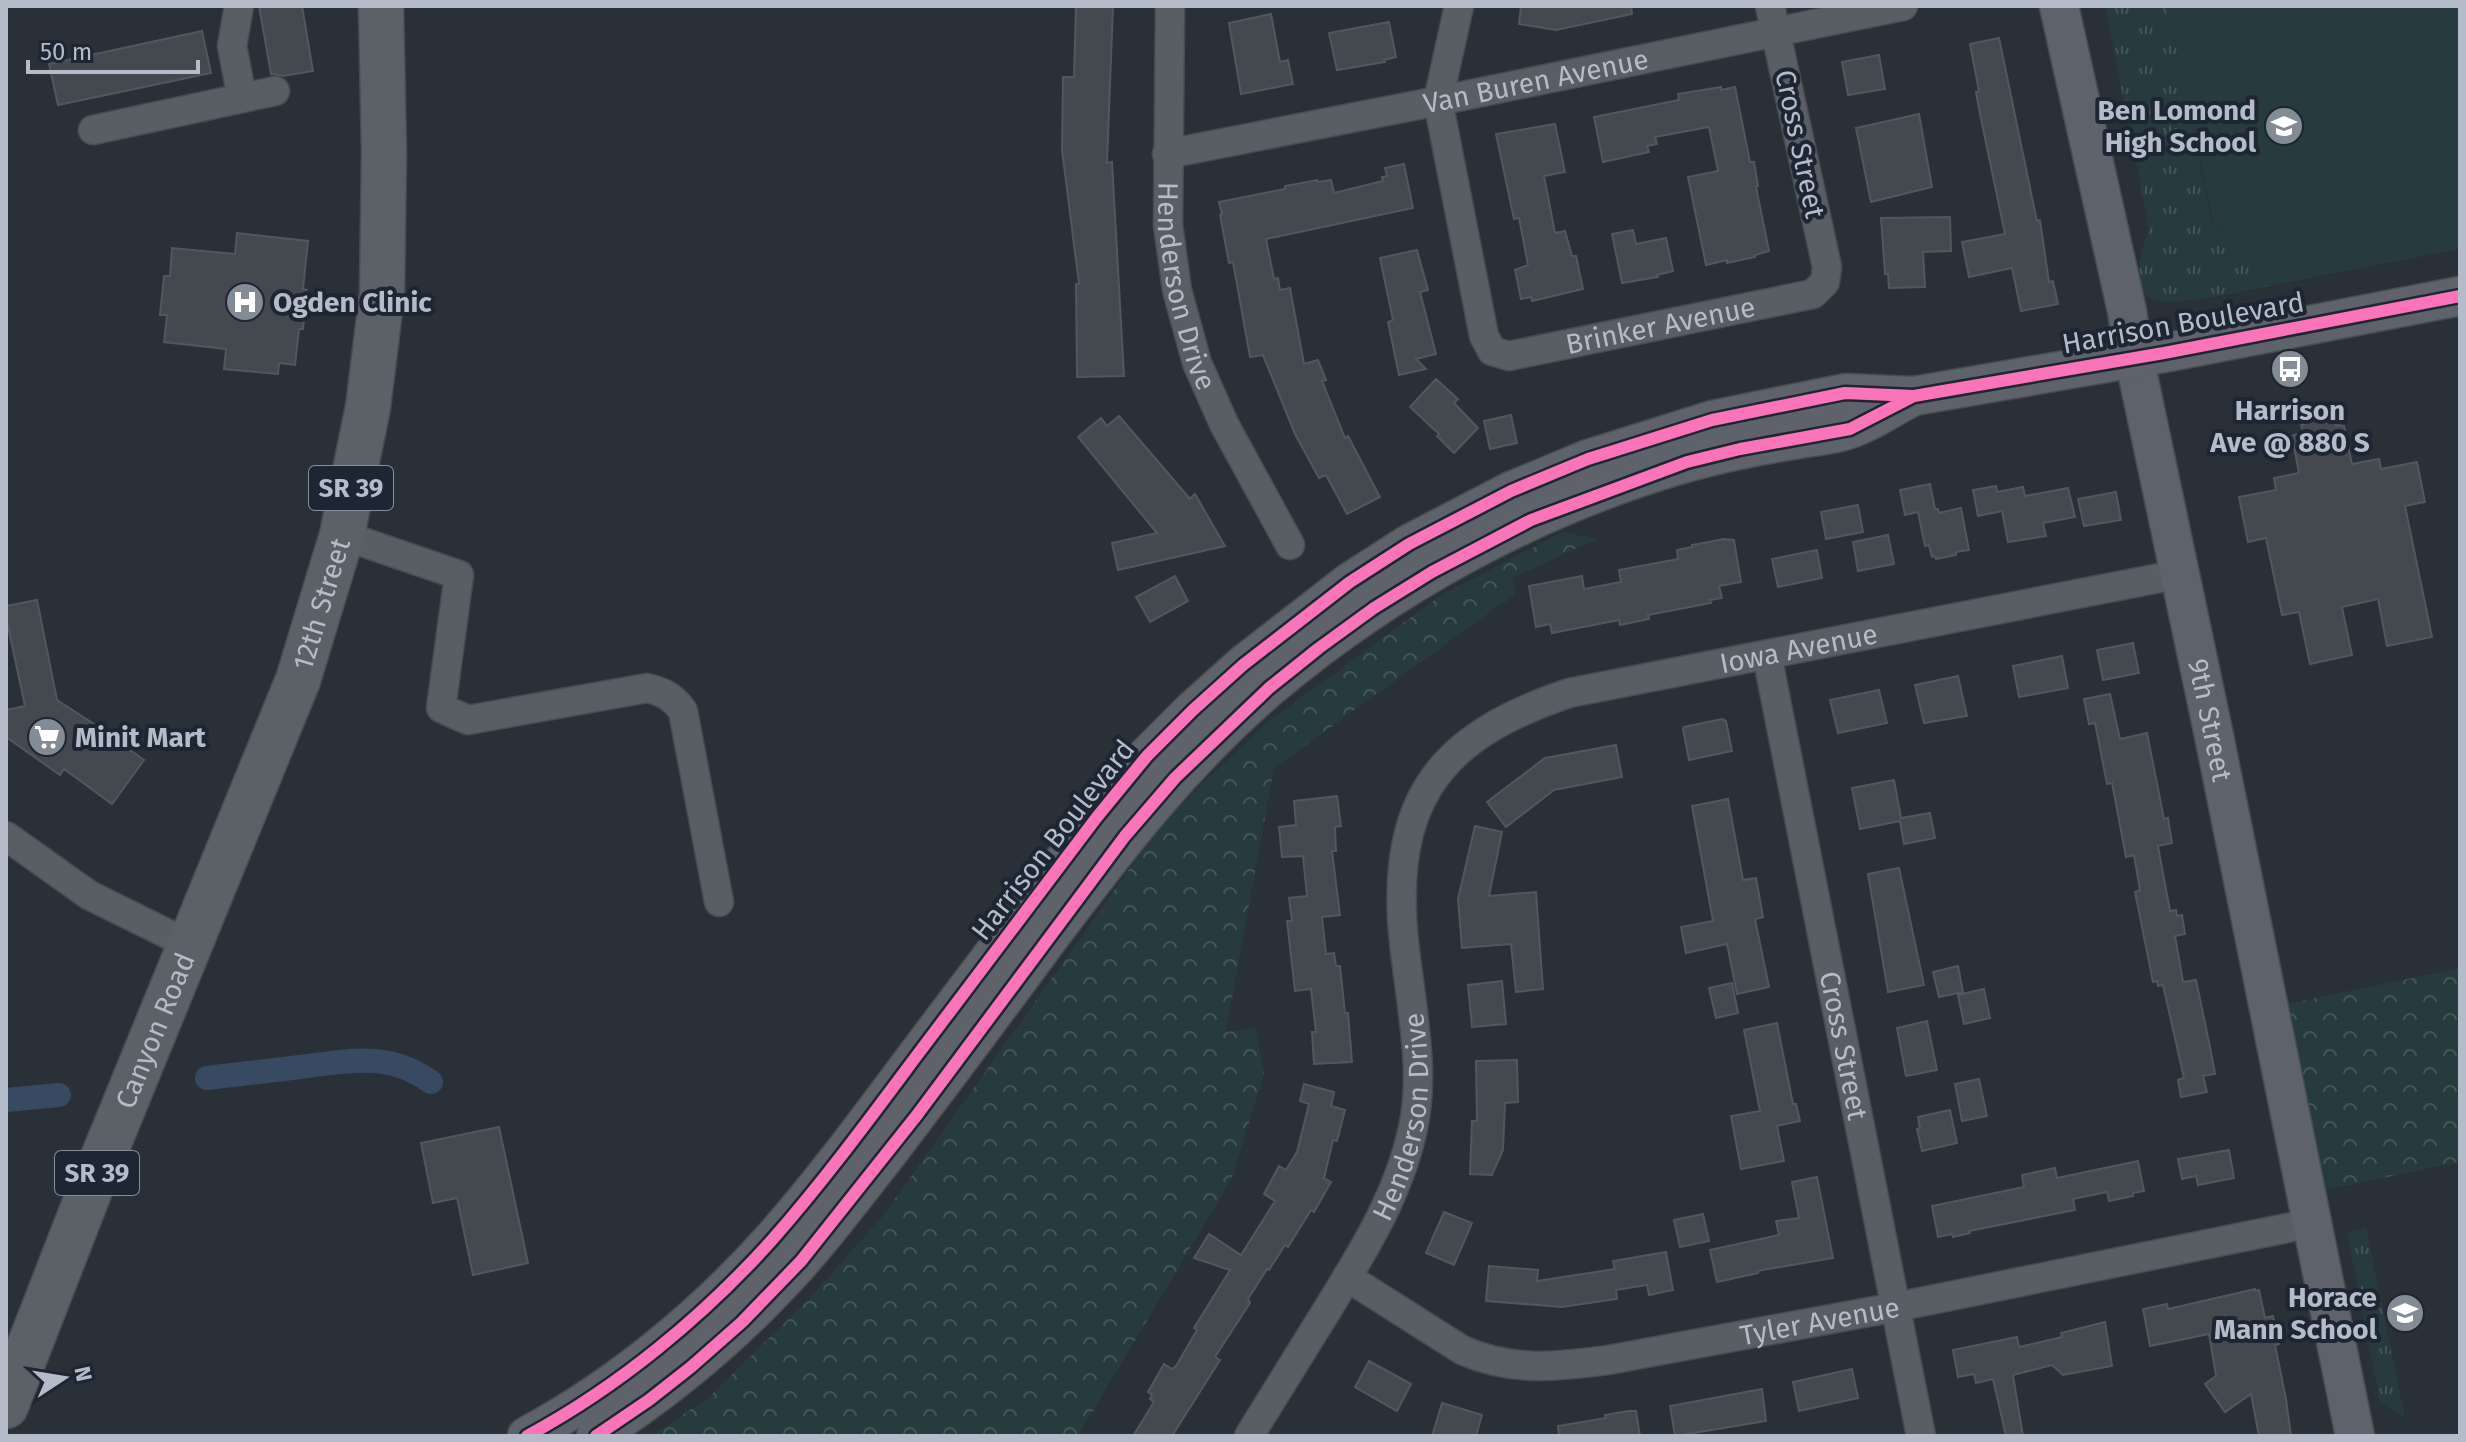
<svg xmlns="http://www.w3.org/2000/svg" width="2466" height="1442" font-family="'Fira Sans',sans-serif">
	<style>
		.grass { fill: url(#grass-tufts) }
		.forest { fill: url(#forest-crowns) }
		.pitch { fill: #273a3d }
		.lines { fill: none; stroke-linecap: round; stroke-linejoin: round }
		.canal { stroke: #384962; stroke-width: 24 }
		.building { fill: #44494f; stroke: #52575f; stroke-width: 2 }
		.street-casing { stroke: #484c52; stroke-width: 31 }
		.secondary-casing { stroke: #484c52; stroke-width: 41 }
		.primary-casing { stroke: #474c54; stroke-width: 47 }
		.street { stroke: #595e65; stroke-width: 28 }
		.secondary { stroke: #5e626a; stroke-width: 38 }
		.primary { stroke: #5b6167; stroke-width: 44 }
		.cycleway-casing { stroke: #1d2632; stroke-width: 17 }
		.cycleway { stroke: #fb73b8; stroke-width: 12 }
		.labels { text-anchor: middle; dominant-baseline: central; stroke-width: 8; stroke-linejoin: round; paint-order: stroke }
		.shield { fill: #1d2632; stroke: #868f9b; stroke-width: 2 }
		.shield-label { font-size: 26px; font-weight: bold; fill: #b3bcc8 }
		.street-label { font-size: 28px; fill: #b3bcc8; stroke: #1d2632 }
		.poi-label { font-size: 28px; font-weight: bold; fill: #b3bcc8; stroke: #1d2632; text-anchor: end }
	</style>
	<defs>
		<pattern id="grass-tufts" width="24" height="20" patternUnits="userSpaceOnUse" patternTransform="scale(2)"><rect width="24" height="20" fill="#273a3d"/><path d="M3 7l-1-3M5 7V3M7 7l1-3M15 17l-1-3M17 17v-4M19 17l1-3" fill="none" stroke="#445558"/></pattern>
		<pattern id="forest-crowns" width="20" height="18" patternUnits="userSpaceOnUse" patternTransform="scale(2)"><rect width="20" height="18" fill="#273a3d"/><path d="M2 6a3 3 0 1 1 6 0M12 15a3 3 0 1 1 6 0" fill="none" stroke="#445558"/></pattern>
	</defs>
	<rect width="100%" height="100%" fill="#2a3037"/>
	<path class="grass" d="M2105,6h63l44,217 83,58c-25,4 -128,30 -145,17 -20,-15 -7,-51 -1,-70z
		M2366,1228l39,190 -25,-16 -33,-170z"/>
	<path class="forest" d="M1563,532l34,7 -85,39 3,16 -241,174 -48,264 30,-4 8,45 -32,105 -154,258h-427l57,-38 100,-98 74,-83 280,-394 102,-98 179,-131z
		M2460,968v198l-1,-4 -134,28 -38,-186z"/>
	<path class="pitch" d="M2168,6h292v243l-165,32 -82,-58z"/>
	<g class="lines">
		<path class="canal" d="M207,1078c31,-4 62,-7 93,-11 48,-6 88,-16 131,15
			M6,1100l53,-5"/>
	</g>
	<path class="building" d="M259,6h43l11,65 -30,5 -12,-2z
		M1076,6h37l-6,157 5,-1 12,214 -47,1 -1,-93h3l-17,-134 1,-73h11z
		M1521,6h110l1,8 -76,16 -37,-6z
		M1271,14l9,48 8,-2 5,24 -52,10 -12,-71z
		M1389,22l7,35 -12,3 1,2 -48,8 -8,-37z
		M202,31l9,42 -153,32 -9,-41z
		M1999,38l35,169 3,14 3,-1 9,62 4,-1 5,23 -37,7 -9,-43 -43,9 -7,-35 43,-8 -25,-120 -4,-22 3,-1 -9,-47z
		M1879,55l6,34 -37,6 -6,-33z
		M1721,87v3l14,-3 15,75h4l4,24 -2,1 13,64 -14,4v2l-28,6v-3l-21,5 -18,-88 30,-6 -9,-44 -54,10 2,7 -10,2 2,6 -46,10 -9,-45 85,-17 -1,-6z
		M1919,114l13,73 -61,15 -15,-74z
		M1555,124l10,48 -21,4 11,57 10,-2 7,25h4l7,33 -51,12 -1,-4 -10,2 -6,-29 13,-5 -9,-47 -5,1 -18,-85z
		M1404,164l9,44 -147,31 8,40 4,-1 2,12 10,-2 14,76 14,-4 8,20 -4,1 23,57 3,-2 32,61 -33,17 -21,-39 -7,3 -24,-44 -32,-79 -13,2 -17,-95 -4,1 -9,-48 2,-1 -3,-12 66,-13v-3l32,-6 1,2 13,-2 3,13 49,-12 -1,-4 5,-1 -2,-8z
		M1950,217l1,34 -28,1 2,35 -36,1 -1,-14h-3l-4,-56z
		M1633,230l3,14 30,-6 7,33 -16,4 1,2 -36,6 -10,-49z
		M237,233l71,8 -5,48 4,1 -4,39h-4l-4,36 -16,-2 -1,11 -54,-5 2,-20 -62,-7 3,-27h-7l4,-39h6l2,-28 63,6z
		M1417,250l11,40 -8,2 16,62 -20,5 10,10 -27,6 -11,-53 5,-2 -13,-62z
		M1436,379l22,20 -4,4 24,25 -24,25 -17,-17 2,-2 -29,-27z
		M1511,415l6,28 -27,6 -6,-28z
		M1119,416l71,83 5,-5 30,52 -107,24 -6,-27 45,-10 -79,-96 23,-19 6,8z
		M2320,418h14l2,7 8,1 8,38 27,-5 2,10 36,-7 8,40 -20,4 27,131 -45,9 -9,-47 -36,8 10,48 -42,9 -11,-52 -17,3 -16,-77 -18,4 -9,-45 37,-7 -2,-12 25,-5 -7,-37 11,-4 -2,-7z
		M1930,484l5,25h3l1,4 22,-5 8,42 -13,2v3l-20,4 -1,-3 -3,1 -3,-12 -4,1 -7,-34 -13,3 -5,-25z
		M1996,486l1,6 26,-5 2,9 43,-8 7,29 -32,6 3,13 -38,6 -6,-31 -24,5 -5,-26z
		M2116,492l5,28 -37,6 -6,-27z
		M1858,505l5,27 -37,7 -5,-27z
		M1888,535l6,29 -36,7 -5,-29z
		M1724,539l10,1 7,42 -22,4 3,12 -12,2 1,3 -63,12 1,4 -29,6 -1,-5 -67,13 -2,-9 -14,3 -7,-41 53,-10 2,13 37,-7 -2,-12 59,-11 -1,-9 15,-3v-2z
		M1817,550l5,28 -44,9 -6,-28z
		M1175,576l13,25 -38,21 -14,-25z
		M37,600l20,100 34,22 53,38 -32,44 -48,-35 -4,6 -54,-38v-27l19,-4 -19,-89v-11z
		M2133,643l6,30 -36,7 -6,-30z
		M2062,656l6,32 -49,9 -6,-31z
		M1958,676l9,40 -43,7 -9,-38z
		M1879,690l8,33 -49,10 -8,-33z
		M2110,694l10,45 27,-6 17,86 4,-1 4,25 -14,3 12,65 6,-1 1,6 5,-1 3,19 -10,2 8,46 13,-2 14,67 5,27 -12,2 4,16 -26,5 -3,-17 6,-2 -21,-93 -5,1 -1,-5 -4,1 -18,-90 5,-2 -6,-35 -8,2 -14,-74 -5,1 -12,-61 -6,1 -5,-25z
		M1722,719l4,2 6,30 -43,9 -6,-31 1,-2z
		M1616,745l6,32 -68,13 -48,37 -19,-25 58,-44z
		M1894,780l7,38 29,-5 5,25 -31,6 -4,-23 -40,8 -8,-41z
		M1337,796l4,30 -6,1 1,24h-4l8,64 -18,2 4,37 8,-1 2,13h4l5,47h3l1,12 3,37 -38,2 -2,-32h4l-5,-43 -16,2 -8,-70h5l-3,-23 18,-2 -4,-40 -21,1 -3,-30 17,-2 -2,-24z
		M1728,799l15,81 13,-2 7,39 -8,2 14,68 -32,7 -10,-50 -41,9 -5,-26 32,-6 -21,-115z
		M1475,826l27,6 -13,64 47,-4 7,97 -27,3 -5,-48 -49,4 -4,-49z
		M1899,868l25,117 -36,7 -20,-118z
		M1958,966l5,26 -24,5 -6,-25z
		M1502,981l4,43 -34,3 -4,-42z
		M1732,983l6,30 -22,5 -7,-30z
		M1984,989l6,29 -26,6 -6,-29z
		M1927,1021l10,49 -31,6 -9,-48z
		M1777,1023l16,81h3l4,17 -23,5 7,35 -43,8 -10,-53 29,-5 -16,-81z
		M1517,1060l1,42 -13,1 -2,47 -11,25 -22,-1 2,-53h5l-1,-60z
		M1979,1079l8,37 -25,5 -7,-37z
		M1304,1084l30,8 -3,14 14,4 -8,31 -4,-1 -9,38 7,4 -17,30 -3,-2 -23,37 -3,-2 -16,25 -2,-1 -19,30 2,4 -35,54 5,3 -48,76h-39l21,-34 -4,-3 2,-4 -4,-3 16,-28 8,5 4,-3 21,-36 -3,-2 36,-58 -36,-12 15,-24 32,21 34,-54 -11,-7 15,-28 7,4 11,-18 12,-48 -9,-3z
		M1950,1110l7,33 -35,8 -5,-22 3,-1 -2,-11z
		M499,1127l29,136 -55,12 -16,-77 -24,5 -12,-60z
		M2229,1150l5,28 -36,7 -2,-9 -14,3 -4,-20z
		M2138,1161l6,30 -11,2v3l-24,5 -2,-9 -34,7 2,11 -106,21 1,2 -17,4 -1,-3 -14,3 -6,-31 92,-19 -2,-12 33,-7 2,10z
		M1817,1177l16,81 -76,13 1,2 -41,9 -7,-32 69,-15 -3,-14 23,-3 -7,-36z
		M1444,1212l28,11 -18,42 -28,-12z
		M1703,1214l6,27 -29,6 -6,-27z
		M1666,1252l7,38 -24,5 -2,-10 -31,5 1,9 -55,8 -76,-6 3,-35 49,4 -1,11 78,-12 -2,-8z
		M2255,1289v2l4,-1 6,28 8,-2 6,28 -4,1 11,54 5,37h-32l-8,-42 -26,18 -20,-28 11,-8 -7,-42 -59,12 -7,-37 24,-5 1,5z
		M2105,1322l7,44 -49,9 -11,-10 -39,10 10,61h-17l-13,-57 -17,4 -2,-9 -16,3 -5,-27 64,-13 2,10 43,-10 -1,-4z
		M1369,1361l42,23 -14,27 -42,-24z
		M1852,1369l6,29 -59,13 -6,-29z
		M1762,1389l4,32 -91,15 -5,-30z
		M1442,1403l40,12 -6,21h-44z
		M1628,1411h8l4,25h-81l-1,-10 48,-8 -1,-3z"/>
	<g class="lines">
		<defs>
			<g id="street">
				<path d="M239,6l-7,40 10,52"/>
				<path id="s1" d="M1170,6l-2,219 9,65 20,73 27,61 66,121"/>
				<path id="s2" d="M1459,6l-21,95 46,235 8,15 17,5 304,-62 12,-12 2,-15 -57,-261"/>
				<path d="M93,130l182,-39"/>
				<path id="s3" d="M1167,154l271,-53 465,-95"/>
				<path d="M342,535l117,40 -18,133 27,12 179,-32c17,4 26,9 36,23l36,191"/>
				<path id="s4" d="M1767,655l154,781"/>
				<path d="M6,836l83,59 101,50"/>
				<path id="s5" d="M1347,1277l115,73c50,22 93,17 146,10l288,-53 416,-84"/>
				<path id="s6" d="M1249,1436c27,-43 53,-86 80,-129 35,-57 70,-113 84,-179 10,-47 3,-92 -3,-139 -3,-23 -7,-48 -8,-72 -6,-129 49,-184 167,-224l611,-119"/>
			</g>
			<g id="secondary">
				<path id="s7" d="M2059,6l68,305 7,46 79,374 142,705"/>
				<path d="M527,1436c91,-49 176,-119 245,-196 52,-59 99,-123 146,-186 60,-79 119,-158 179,-237l50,-61 46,-46 50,-45 107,-83 59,-38 102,-53 77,-32 124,-39 133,-27 69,3 250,-43 296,-57"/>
				<path d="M596,1436c63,-41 122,-88 174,-142 43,-43 79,-92 117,-140 54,-71 108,-143 161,-215 70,-93 134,-177 223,-253 120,-101 266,-181 418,-224 36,-10 73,-17 110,-23 17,-3 36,-4 51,-10 21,-7 42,-22 62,-32"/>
			</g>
			<g id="primary">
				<path id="s8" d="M6,1406l89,-229 203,-497 44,-145 26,-128 14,-113 2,-141 -3,-147"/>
			</g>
		</defs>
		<use href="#street" class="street-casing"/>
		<use href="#secondary" class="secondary-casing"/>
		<use href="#primary" class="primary-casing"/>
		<use href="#street" class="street"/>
		<use href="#secondary" class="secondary"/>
		<use href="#primary" class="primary"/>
		<defs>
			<path id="cycleway" d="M527,1436c91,-49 176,-119 245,-196 52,-59 99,-123 146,-186 60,-79 119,-158 179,-237l50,-61 46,-46 50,-45 107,-83 59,-38 102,-53 77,-32 124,-39 133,-27 69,3 250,-43 296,-57
				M596,1436l53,-36 42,-33 51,-45 59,-61 116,-146 208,-279 50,-58 94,-90 50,-40 55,-40 58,-36 99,-52 156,-58 53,-13 110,-20 64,-33"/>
		</defs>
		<use href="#cycleway" class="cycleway-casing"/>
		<use href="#cycleway" class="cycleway"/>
	</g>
	<defs>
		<symbol id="school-disc" viewBox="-11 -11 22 22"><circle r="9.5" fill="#838b95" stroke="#1d2632"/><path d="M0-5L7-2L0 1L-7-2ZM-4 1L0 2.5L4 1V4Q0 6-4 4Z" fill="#fff"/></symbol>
		<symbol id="hospital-disc" viewBox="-11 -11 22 22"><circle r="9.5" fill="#838b95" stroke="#1d2632"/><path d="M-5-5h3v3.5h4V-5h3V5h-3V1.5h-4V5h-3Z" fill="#fff"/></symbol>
		<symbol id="bus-disc" viewBox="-11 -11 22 22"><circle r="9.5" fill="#838b95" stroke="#1d2632"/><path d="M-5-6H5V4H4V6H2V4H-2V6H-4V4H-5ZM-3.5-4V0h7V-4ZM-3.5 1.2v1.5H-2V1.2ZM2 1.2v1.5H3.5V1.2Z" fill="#fff"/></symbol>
		<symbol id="supermarket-disc" viewBox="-11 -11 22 22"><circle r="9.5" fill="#838b95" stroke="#1d2632"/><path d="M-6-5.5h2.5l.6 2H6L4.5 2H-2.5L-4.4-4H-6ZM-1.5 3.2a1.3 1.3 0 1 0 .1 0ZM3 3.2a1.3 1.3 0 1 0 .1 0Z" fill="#fff"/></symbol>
	</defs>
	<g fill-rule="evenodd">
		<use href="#school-disc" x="2262" y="104" width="44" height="44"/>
		<use href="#hospital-disc" x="223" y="280" width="44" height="44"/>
		<use href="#bus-disc" x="2268" y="347" width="44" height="44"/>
		<use href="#supermarket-disc" x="25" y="715" width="44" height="44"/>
		<use href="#school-disc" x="2383" y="1291" width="44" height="44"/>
	</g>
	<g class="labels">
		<g class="shield">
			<rect x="309" y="466" width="84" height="44" rx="6"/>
			<rect x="55" y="1151" width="84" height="44" rx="6"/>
		</g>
		<g class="shield-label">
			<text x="351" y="488">SR 39</text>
			<text x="97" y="1173">SR 39</text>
		</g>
		<g class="street-label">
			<text stroke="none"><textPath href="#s3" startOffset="376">Van Buren Avenue</textPath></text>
			<text transform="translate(1800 144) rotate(78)">Cross Street</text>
			<text stroke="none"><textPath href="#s1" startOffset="282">Henderson Drive</textPath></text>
			<text transform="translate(2183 323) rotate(-10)">Harrison Boulevard</text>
			<text stroke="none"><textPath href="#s2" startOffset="526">Brinker Avenue</textPath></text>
			<text stroke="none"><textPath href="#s8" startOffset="862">12th Street</textPath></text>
			<text stroke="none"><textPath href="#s6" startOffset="1104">Iowa Avenue</textPath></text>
			<text stroke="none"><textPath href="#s7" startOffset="730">9th Street</textPath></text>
			<text transform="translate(1053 840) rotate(-52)">Harrison Boulevard</text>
			<text stroke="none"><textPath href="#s8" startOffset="404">Canyon Road</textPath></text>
			<text stroke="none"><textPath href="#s4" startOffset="398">Cross Street</textPath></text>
			<text stroke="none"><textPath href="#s6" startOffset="360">Henderson Drive</textPath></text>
			<text stroke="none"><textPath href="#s5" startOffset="500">Tyler Avenue</textPath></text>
		</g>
		<g class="poi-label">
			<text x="2256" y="110">Ben Lomond<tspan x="2256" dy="32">High School</tspan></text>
			<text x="273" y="302" text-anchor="start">Ogden Clinic</text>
			<text x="2290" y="410" text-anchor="middle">Harrison<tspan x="2290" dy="32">Ave @ 880 S</tspan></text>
			<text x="75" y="737" text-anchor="start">Minit Mart</text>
			<text x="2377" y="1297">Horace<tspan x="2377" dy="32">Mann School</tspan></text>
		</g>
	</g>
	<rect width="2466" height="1442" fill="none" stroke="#b3bcc8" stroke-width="16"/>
	<g transform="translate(64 1378) rotate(78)" stroke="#1d2632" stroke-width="6" paint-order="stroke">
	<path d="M0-6L14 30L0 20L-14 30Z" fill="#b3bcc8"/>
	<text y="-12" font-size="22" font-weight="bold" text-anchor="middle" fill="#b3bcc8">N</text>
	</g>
	<path d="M28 60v12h170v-12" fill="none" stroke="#b3bcc8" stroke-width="4"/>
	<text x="40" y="60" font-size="24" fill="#b3bcc8" stroke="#1d2632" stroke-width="6" paint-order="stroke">50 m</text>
</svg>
